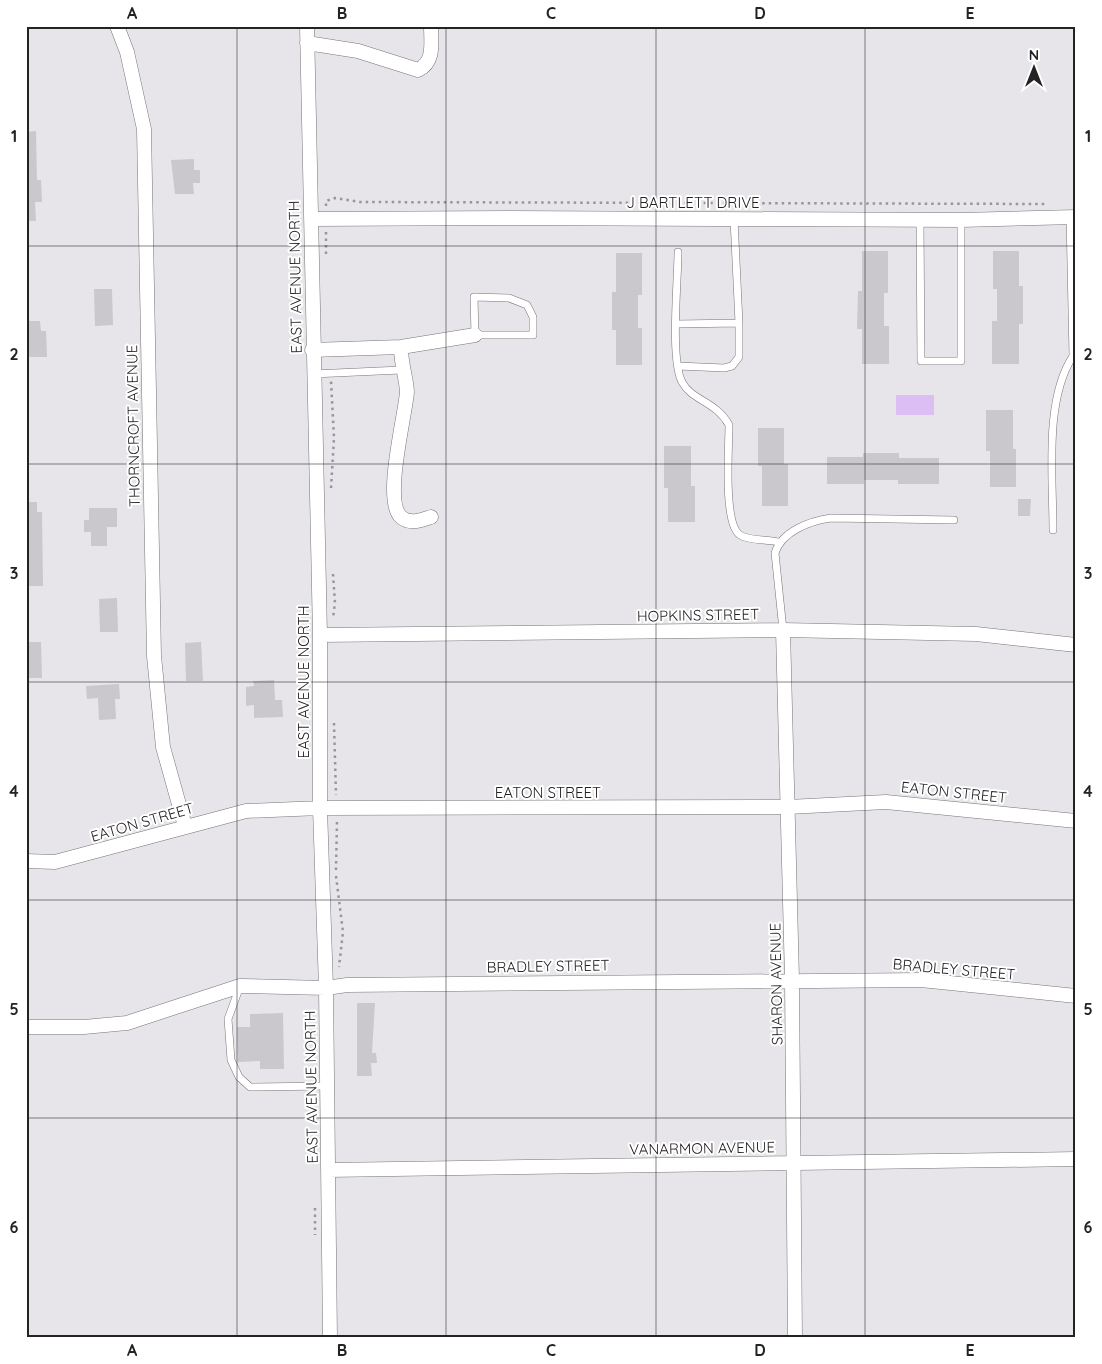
<svg xmlns="http://www.w3.org/2000/svg" width="1102" height="1364" font-family="Quicksand,sans-serif">
	<style>
		.green { fill: #dcbef5 }
		.building { fill: #cac8cc }
		.lines { fill: none; stroke-linecap: round; stroke-linejoin: round }
		.service-casing { stroke: #767478; stroke-width: 8 }
		.minor-casing { stroke: #767478; stroke-width: 15 }
		.path { stroke: #989699; stroke-width: 2.5; stroke-dasharray: 2.5 4; stroke-linecap: butt }
		.service { stroke: #fff; stroke-width: 7 }
		.minor { stroke: #fff; stroke-width: 14 }
		.grid { fill: none; stroke: #242324; stroke-width: 1; stroke-opacity: 0.55 }
		.labels { text-anchor: middle; dominant-baseline: central; stroke-width: 4; stroke-linejoin: round; paint-order: stroke }
		.street-label { font-size: 15px; fill: #242324; stroke: #fff }
		.neatline { fill: none; stroke: #242324; stroke-width: 2 }
		.grid-label { font-size: 16px; text-anchor: middle; font-weight: bold; fill: #242324 }
	</style>
	<rect width="100%" height="100%" fill="#e7e5e9"/>
	<path class="green" d="M896,395h38v20h-38z"/>
	<path class="building" d="M36,131l1,49h4l1,22h-7l1,19h-10v-89z
		M194,159v11h6v13h-7l1,11h-19l-4,-34z
		M862,251h26v42h-4v33h5v38h-27v-35h-5l1,-38h4z
		M993,251h26v35h4v38h-4v40h-27v-43h5v-32h-4z
		M616,253h26v42h-4v33h4v37h-26v-35h-4v-38h4z
		M94,289h18l1,36 -18,1z
		M26,321h14l1,10h5l1,26h-21z
		M986,410h27v39h3v38h-26v-36h-4z
		M758,428h26v36h4v42h-26v-40h-4z
		M664,446h27v40h4v36h-27v-34h-4z
		M863,453h36v5h40v26h-41v-4h-34v4h-37v-27h36z
		M1018,499h13l-1,17h-12z
		M26,502h11v10h5l1,74h-17z
		M89,508h28v19h-10v19h-16v-14h-7v-12h5z
		M117,598l1,34h-18l-1,-33z
		M26,642h15l1,36h-16z
		M201,642l2,39h-17l-1,-38z
		M274,680l1,20h7l1,17 -29,1v-13l-8,1v-19l8,-1 -1,-5z
		M119,684l1,15h-5l1,20 -17,1 -1,-22 -11,1 -1,-13z
		M357,1003h18l-3,50h4l1,10h-6l1,13h-15z
		M283,1013l1,56h-24v-8l-22,1 -1,-35h13v-13z"/>
	<g class="lines">
		<defs>
			<path id="service" d="M920,220l1,141h40v-141
				M678,252c0,29 -8,107 4,130 10,19 34,19 47,43 0,22 -6,99 11,110 9,6 27,4 38,7
				M474,297l35,1 18,7 6,12v18h-58z
				M677,324l62,-1 -5,-104
				M678,366l46,2 8,-2 7,-9v-34
				M313,374l88,-4
				M1053,530c0,-53 -9,-130 20,-174l-3,-139
				M783,630l-8,-77c7,-22 35,-32 56,-35l123,2
				M240,986l-12,33 3,41 8,17 11,10 77,-1"/>
			<path id="minor" d="M117,26l10,26 17,77 10,527 9,91 22,79
				M307,26l13,609v173l6,180 4,350
				M307,43l51,8 60,19c17,-8 13,-27 13,-44
				M311,219l199,-1 451,2 115,-3
				M401,347c0,19 5,28 6,45 -2,25 -24,109 -6,125 9,8 21,3 30,0
				M312,350l89,-3 74,-12
				M783,630l9,349 3,359
				M320,635l463,-5 193,4 100,11
				M26,861l29,1 191,-51 74,-3 468,-1 98,-5 190,19
				M26,1027h58l43,-4 113,-37 86,2 21,-3 574,-5 155,16
				M328,1170l748,-11"/>
		</defs>
		<use href="#service" class="service-casing"/>
		<use href="#minor" class="minor-casing"/>
		<path class="path" d="M326,206v-5l9,-3 25,4 687,2
			M326,232v24
			M331,488l3,-50 -3,-57
			M333,574l2,29 -2,15
			M334,723l2,72
			M336,870l1,-49
			M336,876l7,56 -4,35
			M315,1208v27"/>
		<use href="#service" class="service"/>
		<use href="#minor" class="minor"/>
	</g>
	<path class="grid" d="M237,26v1312M446,26v1312M656,26v1312M865,26v1312M26,246h1050M26,464h1050M26,682h1050M26,900h1050M26,1118h1050"/>
	<g class="labels">
		<g class="street-label">
			<text x="693" y="202">J BARTLETT DRIVE</text>
			<text transform="translate(295 277) rotate(-91)">EAST AVENUE NORTH</text>
			<text transform="translate(133 426) rotate(-91)">THORNCROFT AVENUE</text>
			<text transform="translate(698 615) rotate(-1)">HOPKINS STREET</text>
			<text transform="translate(303 682) rotate(-90)">EAST AVENUE NORTH</text>
			<text x="548" y="792">EATON STREET</text>
			<text transform="translate(954 792) rotate(6)">EATON STREET</text>
			<text transform="translate(142 822) rotate(-16)">EATON STREET</text>
			<text transform="translate(548 966) rotate(-1)">BRADLEY STREET</text>
			<text transform="translate(954 969) rotate(5)">BRADLEY STREET</text>
			<text transform="translate(776 984) rotate(-91)">SHARON AVENUE</text>
			<text transform="translate(311 1087) rotate(-91)">EAST AVENUE NORTH</text>
			<text transform="translate(702 1148) rotate(-1)">VANARMON AVENUE</text>
		</g>
	</g>
	<rect width="1102" height="1364" fill="none" stroke="#ffffff" stroke-width="55"/>
	<g transform="translate(1034 68)" stroke="#ffffff" stroke-width="4" paint-order="stroke">
	<path d="M0-4L9 19L0 12L-9 19Z" fill="#242324"/>
	<text y="-8" font-size="14" font-weight="bold" text-anchor="middle" fill="#242324">N</text>
	</g>
	<rect x="28" y="28" width="1046" height="1308" class="neatline"/>
	<g class="grid-label">
		<text x="132" y="19">A</text>
		<text x="342" y="19">B</text>
		<text x="551" y="19">C</text>
		<text x="760" y="19">D</text>
		<text x="970" y="19">E</text>
		<text x="14" y="142">1</text>
		<text x="1088" y="142">1</text>
		<text x="14" y="360">2</text>
		<text x="1088" y="360">2</text>
		<text x="14" y="579">3</text>
		<text x="1088" y="579">3</text>
		<text x="14" y="797">4</text>
		<text x="1088" y="797">4</text>
		<text x="14" y="1015">5</text>
		<text x="1088" y="1015">5</text>
		<text x="14" y="1233">6</text>
		<text x="1088" y="1233">6</text>
		<text x="132" y="1356">A</text>
		<text x="342" y="1356">B</text>
		<text x="551" y="1356">C</text>
		<text x="760" y="1356">D</text>
		<text x="970" y="1356">E</text>
	</g>
</svg>
